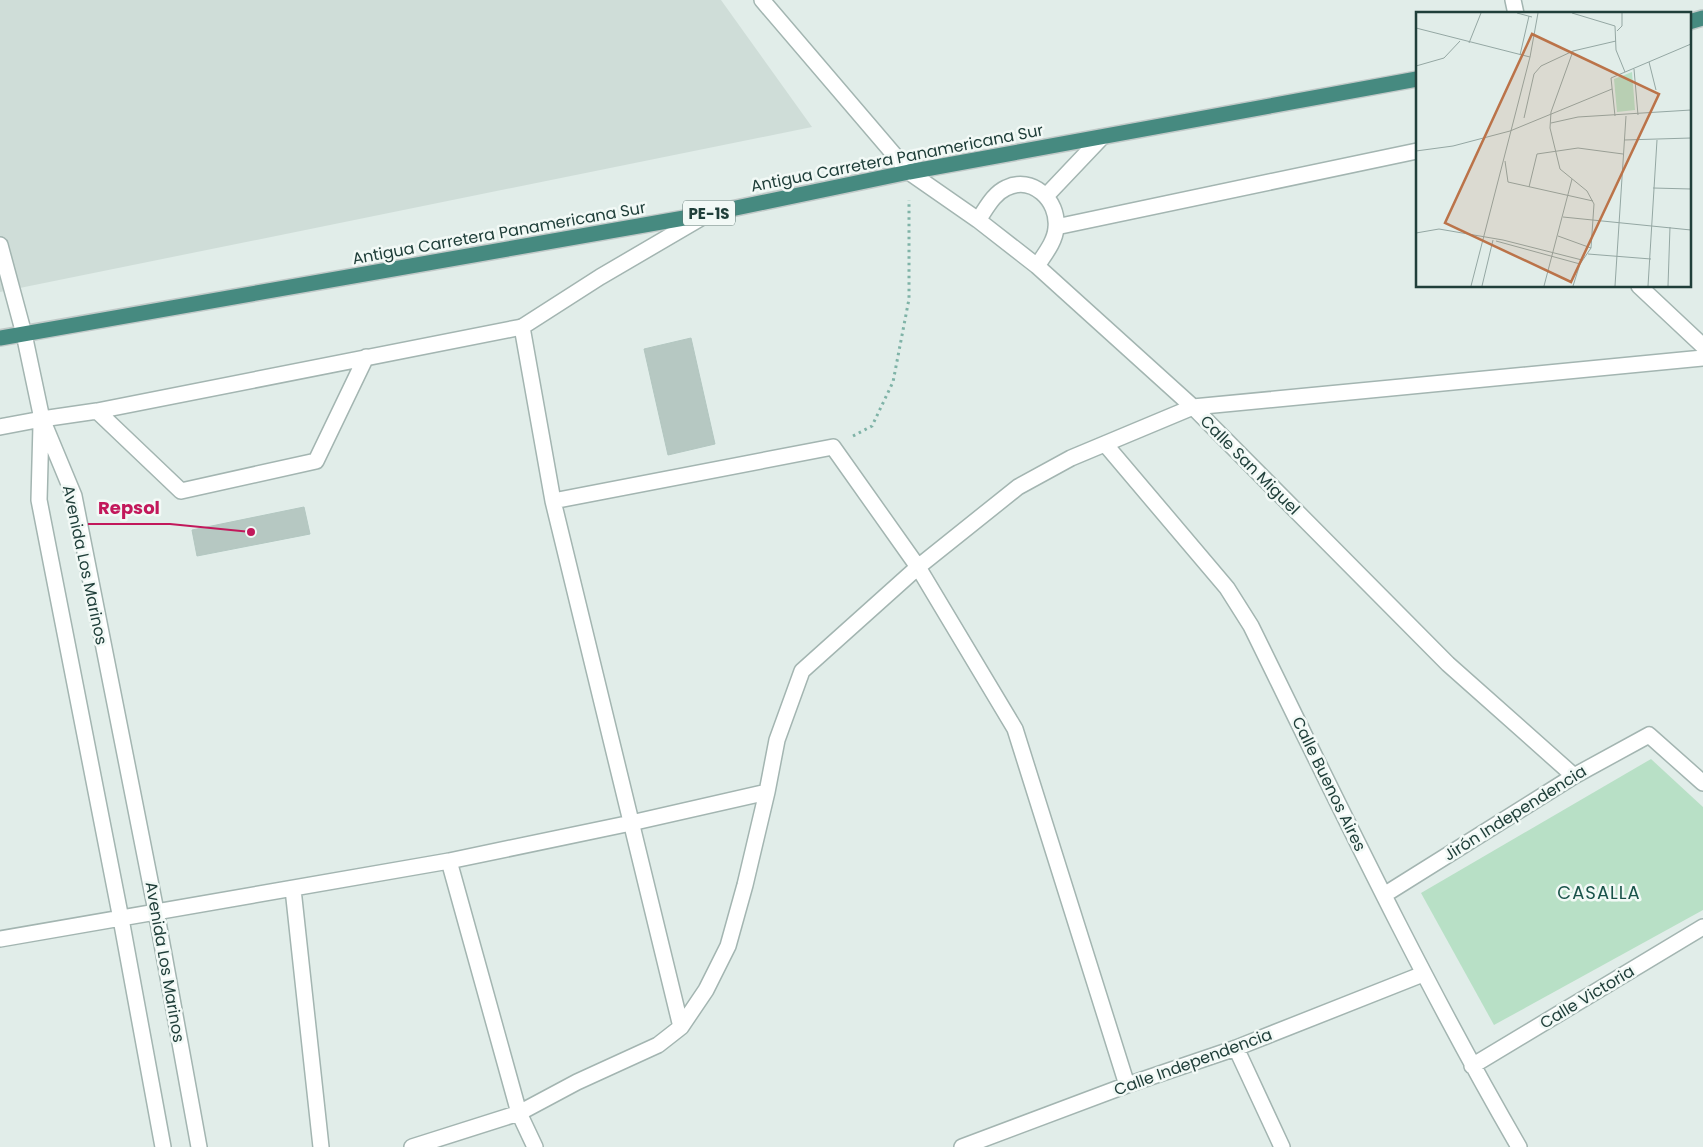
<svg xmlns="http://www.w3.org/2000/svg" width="1703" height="1147" font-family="Poppins,sans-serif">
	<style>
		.built { fill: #cfddd8 }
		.green { fill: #b8e0c6 }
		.building { fill: #b6c8c2; stroke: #b3c7c1 }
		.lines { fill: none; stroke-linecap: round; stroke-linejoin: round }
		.service-casing { stroke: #a3b5b1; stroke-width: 18 }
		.minor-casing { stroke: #a3b5b1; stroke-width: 18 }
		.trunk-casing { stroke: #c1c9c8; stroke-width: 18 }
		.path { stroke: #7fb3a7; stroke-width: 3; stroke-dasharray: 2.5 4; stroke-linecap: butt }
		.service { stroke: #fff; stroke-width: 15 }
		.minor { stroke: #fff; stroke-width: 15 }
		.trunk { stroke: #468a80; stroke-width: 15 }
		.labels { text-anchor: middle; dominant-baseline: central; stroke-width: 5; stroke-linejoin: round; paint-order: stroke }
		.shield { fill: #f2f9f6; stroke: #5f7772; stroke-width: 1 }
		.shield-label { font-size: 15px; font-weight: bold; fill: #203f3a }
		.street-label { font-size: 16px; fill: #203f3a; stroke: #f2f9f6 }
		.neighbourhood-label { font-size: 18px; letter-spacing: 1px; fill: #1a534a; stroke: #f2f9f6 }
		.inset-road { fill: none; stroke: #94a7a3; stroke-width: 1 }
		.view { fill: #bb7349; fill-opacity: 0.15; stroke: #bb7349; stroke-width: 2.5 }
		.inset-edge { fill: none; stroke: #203f3a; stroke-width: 2.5 }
		.leader { fill: none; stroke: #c2185b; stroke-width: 2 }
		.callout-dot { fill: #c2185b; stroke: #f2f9f6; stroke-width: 2 }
		.callout-label { font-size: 18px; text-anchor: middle; font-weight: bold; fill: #c2185b; stroke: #f2f9f6; stroke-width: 5; stroke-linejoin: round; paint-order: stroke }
	</style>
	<rect width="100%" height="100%" fill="#e1ede9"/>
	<path class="built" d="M0,0h721l91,127 -812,165z"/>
	<path class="green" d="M1651,759l52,48v103l-209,115 -73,-132z"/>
	<path class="building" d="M691,338l24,106 -47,11 -24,-106z
		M304,507l6,27 -113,22 -5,-26z"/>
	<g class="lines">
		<defs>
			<path id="service" d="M97,411l84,80 135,-30 50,-104
				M42,419l55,-8 425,-84"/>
			<path id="minor" d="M762,0l147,172 69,48 59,46 156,141 255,257 126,112
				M1513,0l3,14
				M1046,196l56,-59
				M978,220c8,-11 15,-26 28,-32 26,-13 53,12 50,40 -1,14 -12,27 -19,38
				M1056,227l361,-76
				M0,245l24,89 18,85 32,77 82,415 43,236
				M1639,286l64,60
				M41,425l-2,75 82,419 42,228
				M0,427l42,-8
				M1105,444l122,144 24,38c86,175 170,352 268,521
				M553,501l280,-54 85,120 97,162 112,356
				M449,861l70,252 16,34
				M293,889l28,258
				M1384,895l190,-119 75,-41 54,48
				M0,939l449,-78 182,-38 136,-31
				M681,1027l-128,-526 -31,-174 78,-50 106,-62
				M1236,1048l46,99
				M1472,1066l231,-139
				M412,1147l107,-34 58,-31 81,-37 23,-18 25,-37 22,-44 17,-61 22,-93 10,-52 25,-69 116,-104 100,-80 53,-29 122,-51 510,-49
				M962,1147l165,-62 109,-37 187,-74"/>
			<path id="trunk" d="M1689,22l14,-4
				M0,338l707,-124 202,-42 508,-93"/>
		</defs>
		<use href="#service" class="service-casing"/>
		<use href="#minor" class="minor-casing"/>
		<use href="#trunk" class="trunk-casing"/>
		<path class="path" d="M853,436l19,-10 21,-44 16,-83v-99"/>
		<use href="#service" class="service"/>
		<use href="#minor" class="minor"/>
		<use href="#trunk" class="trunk"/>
	</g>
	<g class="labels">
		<rect class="shield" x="683" y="200.5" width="52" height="25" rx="4"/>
		<g class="shield-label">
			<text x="709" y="213">PE-1S</text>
		</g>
		<g class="street-label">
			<text transform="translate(897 158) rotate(-11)">Antigua Carretera Panamericana Sur</text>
			<text transform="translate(499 233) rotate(-10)">Antigua Carretera Panamericana Sur</text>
			<text transform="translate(1250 465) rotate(45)">Calle San Miguel</text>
			<text transform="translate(85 565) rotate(78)">Avenida Los Marinos</text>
			<text transform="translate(1329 784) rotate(64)">Calle Buenos Aires</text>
			<text transform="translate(1515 813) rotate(-32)">Jirón Independencia</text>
			<text transform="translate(165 962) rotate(80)">Avenida Los Marinos</text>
			<text transform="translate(1587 997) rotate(-31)">Calle Victoria</text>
			<text transform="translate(1193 1062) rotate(-20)">Calle Independencia</text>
		</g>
		<g class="neighbourhood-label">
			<text x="1599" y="892">CASALLA</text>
		</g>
	</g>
	<g transform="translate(1416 12)">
		<rect width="275" height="275" fill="#e1ede9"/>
		<path d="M216,60l3,38 -18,2 -3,-33z" fill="#b8e0c6"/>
		<path class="inset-road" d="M101,1l15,4M156,1l43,13 1,24 9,22M0,16l114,29M201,19l5,-5v-13M53,31l12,-30M157,39l-22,61 -1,16 10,41 27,22 7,13 -3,44 -11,16 -7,22M104,43l9,-39M233,50l7,28M0,54l28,-8 16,-17M218,57l4,46M199,104l-4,-38 80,-34M108,106l10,-44 7,-8 32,-15 43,-10M135,111l27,-6 113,-7M208,128l67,-2M0,139l37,-5 57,-15 102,-42M89,149l3,21 85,19M113,175l8,-33 41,-6 45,6M237,176l38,1M147,205l128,13M0,221l23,-4 64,11 79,20M142,224l33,12M80,229l84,23M172,242l63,5M55,274l59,-229 8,-44M66,274l11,-46M128,274l28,-107M199,274l11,-170M232,274l9,-146M252,274l2,-59"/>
		<path class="view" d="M116,22l127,60 -88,188 -126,-59z"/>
		<rect width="275" height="275" class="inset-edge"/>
	</g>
	<path class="leader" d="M251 532L170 524H88"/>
	<circle class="callout-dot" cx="251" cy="532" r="5"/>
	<g class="callout-label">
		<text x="129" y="514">Repsol</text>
	</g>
</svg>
